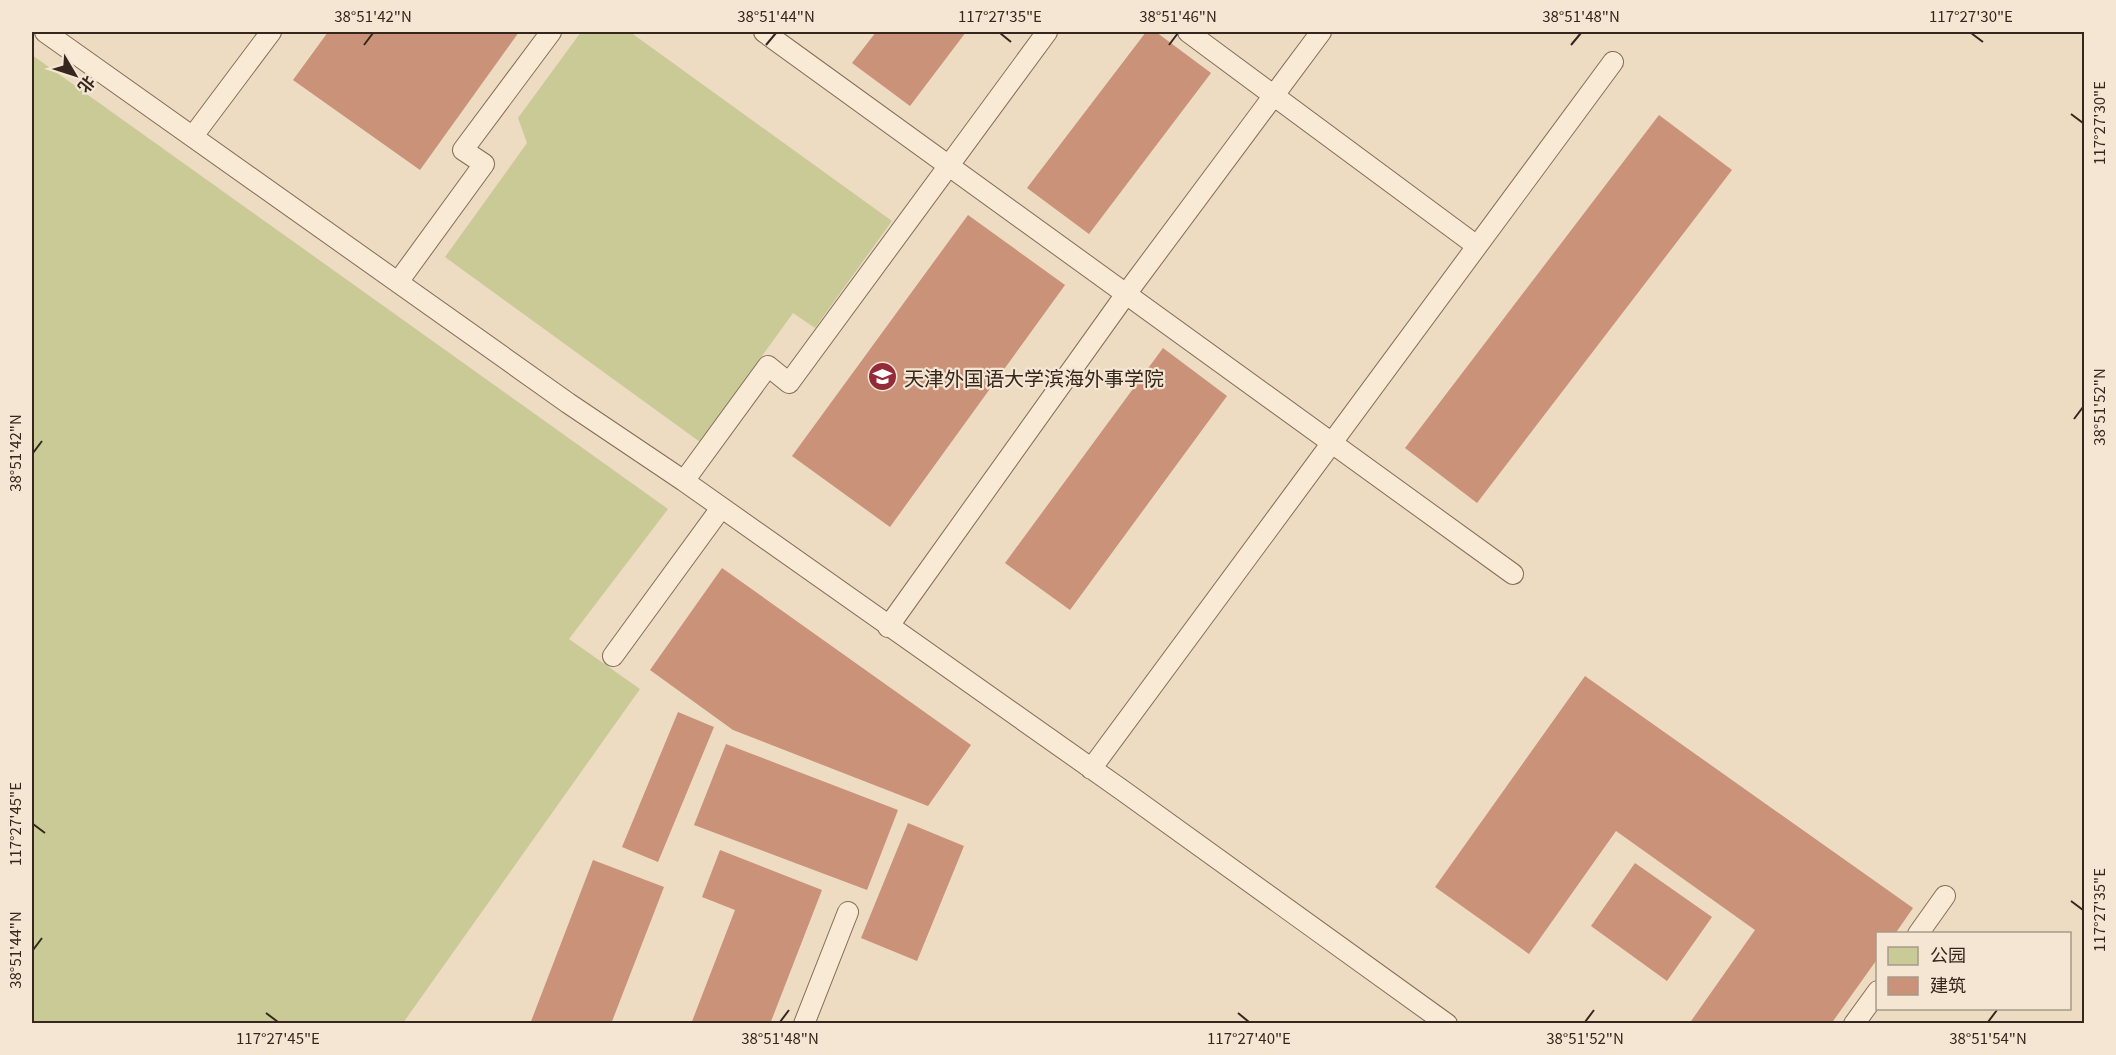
<svg xmlns="http://www.w3.org/2000/svg" width="2116" height="1055" font-family="Georgia,'Noto Sans SC',serif">
	<style>
		.green { fill: #caca97 }
		.building { fill: #ca9279 }
		.lines { fill: none; stroke-linecap: round; stroke-linejoin: round }
		.lane-casing { stroke: #866c5a; stroke-width: 22 }
		.lane { stroke: #f8ead5; stroke-width: 20 }
		.ticks { fill: none; stroke: #36271e; stroke-width: 2 }
		.labels { text-anchor: middle; dominant-baseline: central; stroke-width: 4.5; stroke-linejoin: round; paint-order: stroke }
		.poi-label { font-size: 20px; fill: #36271e; stroke: #f4e6d2; text-anchor: start }
		.neatline { fill: none; stroke: #36271e; stroke-width: 2 }
		.ticks-label { font-size: 15px; text-anchor: middle; fill: #36271e }
	</style>
	<rect width="100%" height="100%" fill="#eddbc2"/>
	<path class="green" d="M581,32h49l262,189 -77,107 -22,-15 -93,129 -255,-185 82,-114 -9,-25z
		M32,55l636,454 -99,130 71,50 -237,334h-371z"/>
	<path class="building" d="M328,32h191l-99,138 -127,-90z
		M876,32h90l-56,74 -58,-43z
		M1146,32h10l55,41 -122,161 -62,-46z
		M1659,115l73,55 -255,333 -72,-55z
		M968,215l97,70 -175,242 -98,-71z
		M1163,348l64,48 -157,214 -65,-47z
		M722,568l249,177 -43,61 -195,-76 -83,-60z
		M1585,676l328,232 -18,26h-17v24l-47,66h-142l66,-94 -139,-99 -87,123 -94,-67z
		M678,712l36,15 -56,135 -36,-15z
		M726,744l172,66 -31,80 -173,-65z
		M908,823l56,23 -47,115 -56,-23z
		M720,850l102,40 -52,134h-79l44,-114 -33,-13z
		M593,860l71,27 -53,137h-81z
		M1635,863l77,54 -45,64 -76,-55z"/>
	<g class="lines">
		<defs>
			<path id="lane" d="M45,32l523,371 116,78 438,309 325,234
				M764,32l749,542
				M1188,32l289,214
				M193,136l78,-104
				M398,282l86,-118 -21,-14 88,-118
				M684,481l84,-115 21,17 258,-351
				M888,627l238,-333 195,-262
				M613,656l108,-148
				M1091,769l522,-707
				M1918,934l27,-38
				M804,1024l44,-112
				M1854,1024l24,-33"/>
		</defs>
		<use href="#lane" class="lane-casing"/>
		<use href="#lane" class="lane"/>
	</g>
	<path class="ticks" d="M1000,33l11,9M1971,33l12,9M364,45l9,-12M766,45l10,-12M1169,45l9,-12M1571,45l10,-12M2071,114l12,9M2074,419l9,-12M33,453l9,-12M33,824l12,9M2071,901l12,9M33,950l9,-12M266,1013l12,9M1238,1013l11,9M780,1022l9,-12M1585,1022l9,-12M1988,1022l9,-12"/>
	<defs>
		<symbol id="school-disc" viewBox="-11 -11 22 22"><circle r="9.5" fill="#932c38" stroke="#f4e6d2"/><path d="M0-5L7-2L0 1L-7-2ZM-4 1L0 2.5L4 1V4Q0 6-4 4Z" fill="#fff"/></symbol>
	</defs>
	<g fill-rule="evenodd">
		<use href="#school-disc" x="866" y="360" width="33" height="33"/>
	</g>
	<g class="labels">
		<g class="poi-label">
			<text x="904" y="377">天津外国语大学滨海外事学院</text>
		</g>
	</g>
	<rect width="2116" height="1055" fill="none" stroke="#f4e6d2" stroke-width="66"/>
	<rect x="1876" y="932" width="195" height="78" fill="#f4e6d2" stroke="#a89a8a" stroke-width="1.5"/>
	<rect x="1888" y="947" width="30" height="18" fill="#caca97" stroke="#a89a8a" stroke-width="1.5"/>
	<text x="1930" y="962" font-size="18" fill="#36271e">公园</text>
	<rect x="1888" y="977" width="30" height="18" fill="#ca9279" stroke="#a89a8a" stroke-width="1.5"/>
	<text x="1930" y="992" font-size="18" fill="#36271e">建筑</text>
	<g transform="translate(75 75) rotate(129)" stroke="#f4e6d2" stroke-width="4.5" paint-order="stroke">
	<path d="M0-4.5L10 22L0 15L-10 22Z" fill="#36271e"/>
	<text y="-9" font-size="16" font-weight="bold" text-anchor="middle" fill="#36271e">北</text>
	</g>
	<rect x="33" y="33" width="2050" height="989" class="neatline"/>
	<g class="ticks-label">
		<text x="373" y="22">38°51'42"N</text>
		<text x="776" y="22">38°51'44"N</text>
		<text x="1000" y="22">117°27'35"E</text>
		<text x="1178" y="22">38°51'46"N</text>
		<text x="1581" y="22">38°51'48"N</text>
		<text x="1971" y="22">117°27'30"E</text>
		<text transform="translate(2100 123) rotate(-90)" y="5">117°27'30"E</text>
		<text transform="translate(2100 407) rotate(-90)" y="5">38°51'52"N</text>
		<text transform="translate(16 453) rotate(-90)" y="5">38°51'42"N</text>
		<text transform="translate(16 824) rotate(-90)" y="5">117°27'45"E</text>
		<text transform="translate(2100 910) rotate(-90)" y="5">117°27'35"E</text>
		<text transform="translate(16 950) rotate(-90)" y="5">38°51'44"N</text>
		<text x="278" y="1044">117°27'45"E</text>
		<text x="780" y="1044">38°51'48"N</text>
		<text x="1249" y="1044">117°27'40"E</text>
		<text x="1585" y="1044">38°51'52"N</text>
		<text x="1988" y="1044">38°51'54"N</text>
	</g>
</svg>
